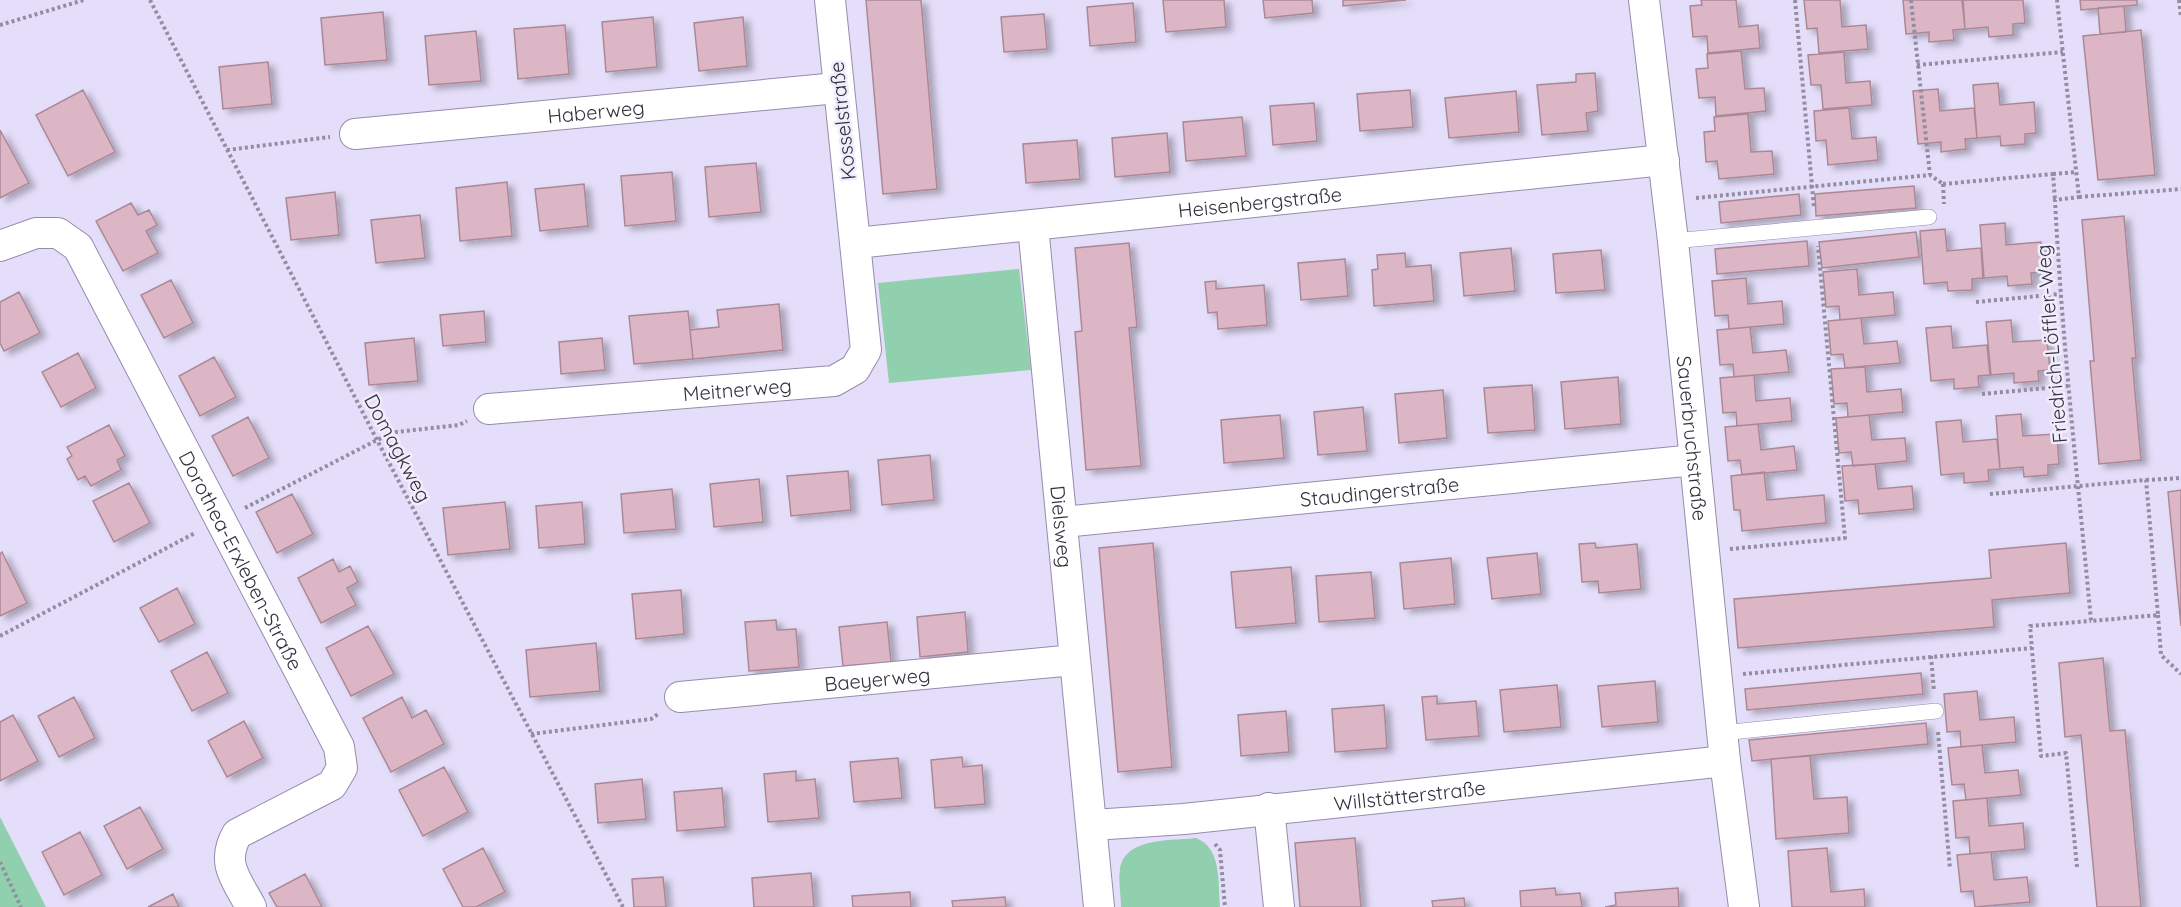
<svg xmlns="http://www.w3.org/2000/svg" width="2181" height="907" font-family="Quicksand,sans-serif">
	<style>
		.green { fill: #91d0ae }
		.building { fill: #dcb6c5; stroke: #ac8896; stroke-width: 1.5; filter: url(#shadow) }
		.lines { fill: none; stroke-linecap: round; stroke-linejoin: round }
		.lane-casing { stroke: #958cad; stroke-width: 16 }
		.street-casing { stroke: #958cad; stroke-width: 32 }
		.path { stroke: #938da2; stroke-width: 4; stroke-dasharray: 3 3; stroke-linecap: butt }
		.lane { stroke: #fff; stroke-width: 15 }
		.street { stroke: #fff; stroke-width: 30 }
		.labels { text-anchor: middle; dominant-baseline: central; stroke-width: 5; stroke-linejoin: round; paint-order: stroke }
		.street-label { font-size: 20px; fill: #34313e; stroke: #f1edfc }
	</style>
	<defs>
		<filter id="shadow"><feDropShadow dx="6" dy="4" stdDeviation="3" flood-color="#0004"/></filter>
	</defs>
	<rect width="100%" height="100%" fill="#e5defa"/>
	<path class="green" d="M1019,269l12,101 -142,13 -11,-100z
		M0,817l46,90h-46z
		M1196,838c26,10 22,44 24,69h-99c0,-12 -3,-26 -1,-38 5,-32 51,-28 76,-31z"/>
	<path class="building" d="M866,0h55l16,189 -54,5z
		M1163,0h61l2,27 -60,5z
		M1263,0h49l1,13 -48,5z
		M1343,0h63l-63,6z
		M1701,0h35l3,27 19,-2 2,23 -52,5 -1,-17 -14,1 -3,-31 12,-1z
		M1804,0h36l2,27 24,-2 2,24 -49,4 -2,-25 -10,1z
		M1903,0h59l3,29 -12,1 1,10 -25,2v-10l-23,2z
		M1963,0h60l2,23 -12,1v11l-24,2 -1,-10 -23,2z
		M2080,0h57v5l-56,5z
		M1133,3l3,39 -46,4 -3,-39z
		M2124,6l2,26 -26,2 -2,-26z
		M383,12l4,48 -62,5 -4,-47z
		M1044,14l3,35 -43,3 -3,-35z
		M653,17l4,50 -51,5 -4,-50z
		M743,17l4,49 -48,5 -5,-48z
		M565,25l4,49 -51,5 -4,-50z
		M2141,30l14,145 -57,5 -15,-144z
		M476,31l5,50 -52,4 -4,-49z
		M1741,51l4,38 19,-1 2,23 -50,5 -1,-19 -16,1 -3,-29 12,-1 -1,-14z
		M1844,52l2,31 24,-2 2,24 -49,4 -2,-24h-10l-3,-30z
		M268,62l4,42 -49,5 -4,-42z
		M1595,73l3,38 -12,2 2,18 -46,4 -5,-50 39,-3v-8z
		M1998,83l2,22 34,-3 2,31 -11,1v10l-24,2 -1,-10 -23,2 -4,-53z
		M1938,89l2,22 34,-3 3,30 -12,1 1,10 -25,3v-10l-23,2 -5,-53z
		M83,90l32,62 -47,24 -32,-61z
		M1410,90l3,37 -53,4 -3,-37z
		M1516,91l3,41 -70,6 -4,-40z
		M1314,103l3,38 -44,4 -3,-39z
		M1849,108l3,31 24,-2 2,23 -50,5 -2,-25 -10,1 -2,-30z
		M1748,114l3,38 21,-1 2,23 -55,5 -2,-18 -11,1 -2,-30 11,-1 -1,-14z
		M1242,117l4,39 -60,5 -3,-39z
		M0,130l29,53 -29,15z
		M1167,133l3,39 -55,5 -3,-39z
		M1077,140l3,39 -54,4 -3,-39z
		M756,163l5,49 -52,5 -4,-50z
		M672,172l4,49 -51,5 -4,-50z
		M507,182l5,54 -52,5 -4,-53z
		M584,184l4,42 -48,5 -5,-42z
		M1914,186l2,22 -100,8 -1,-22z
		M335,192l4,43 -48,5 -5,-42z
		M1799,194l2,21 -80,8 -2,-21z
		M131,203l7,12 11,-5 8,15 -11,6 12,22 -35,18 -27,-50z
		M420,215l5,43 -49,5 -5,-43z
		M2124,216l12,142h-4l9,102 -42,4 -9,-103h4l-12,-141z
		M2005,223l1,22 35,-3 2,30 -12,1 1,11 -24,2 -1,-10 -23,2 -4,-53z
		M1945,229l2,22 34,-3 2,30 -11,1v11l-24,1 -1,-9 -23,2 -4,-53z
		M1916,232l3,25 -97,11 -3,-26z
		M1807,241l2,25 -92,8 -2,-25z
		M1129,243l8,84 -8,1 12,138 -55,4 -11,-138 7,-1 -7,-83z
		M1511,248l4,43 -51,5 -4,-43z
		M1601,250l4,40 -49,3 -3,-39z
		M1405,253l1,14 25,-2 3,36 -60,5 -2,-36 6,-1 -1,-14z
		M1345,259l3,37 -47,4 -3,-37z
		M1857,269l2,26 34,-3 2,23 -55,5 -1,-14 -13,1 -3,-35z
		M1746,278l2,26 34,-3 2,23 -55,5 -1,-14 -13,1 -3,-35z
		M171,280l22,43 -29,15 -23,-43z
		M1216,281v8l48,-4 3,40 -49,4 -1,-17 -9,1 -3,-31z
		M19,292l21,41 -36,18 -4,-8v-41z
		M779,304l4,46 -90,9 -3,-29 29,-3 -2,-17z
		M484,311l2,31 -43,4 -3,-31z
		M688,311l5,48 -59,5 -5,-48z
		M1861,318l3,26 33,-3 3,22 -55,5 -2,-14 -12,1 -3,-34z
		M2011,320l2,22 34,-2 3,30 -12,1 1,10 -25,2v-10l-23,2 -5,-53z
		M1951,326l2,22 34,-3 3,30 -12,1 1,11 -25,2v-10l-23,2 -5,-53z
		M1750,327l3,26 33,-3 3,22 -55,5 -1,-13 -13,1 -3,-35z
		M414,338l4,43 -49,4 -4,-42z
		M602,338l3,32 -44,4 -2,-32z
		M78,353l18,35 -35,19 -19,-35z
		M214,357l22,40 -36,19 -21,-40z
		M1865,367l2,25 34,-3 2,23 -55,5 -1,-14 -13,1 -3,-35z
		M1754,375l2,26 34,-3 2,23 -55,5 -1,-14 -13,1 -3,-35z
		M1618,377l3,47 -56,5 -4,-47z
		M1532,385l3,45 -47,3 -4,-45z
		M1443,390l4,48 -48,5 -4,-49z
		M1363,407l4,44 -49,4 -4,-43z
		M2021,414l2,22 34,-2 2,30 -11,1v10l-24,2 -1,-10 -23,2 -4,-53z
		M1280,415l4,43 -60,5 -3,-43z
		M1869,415l3,25 33,-2 2,23 -54,5 -2,-14 -12,1 -3,-35z
		M248,417l21,41 -36,18 -21,-40z
		M1961,420l2,22 34,-3 3,30 -12,1 1,11 -25,2v-10l-23,2 -5,-53z
		M1758,424l3,26 33,-4 3,24 -55,5 -2,-15 -12,1 -3,-34z
		M109,425l16,31 -8,4 4,10 -30,16 -6,-10 -7,4 -11,-21 5,-3 -5,-9z
		M930,455l4,45 -52,5 -4,-45z
		M1875,464l3,25 34,-3 2,23 -55,5 -1,-14 -13,1 -3,-35z
		M848,471l3,39 -60,6 -4,-40z
		M1764,472l3,28 57,-5 2,28 -84,8 -2,-21h-6l-3,-34z
		M759,479l4,43 -49,5 -4,-43z
		M129,483l21,40 -36,19 -21,-41z
		M672,489l4,40 -52,4 -3,-39z
		M2181,490v136l-13,-134z
		M292,494l21,40 -36,19 -21,-41z
		M505,502l5,47 -62,6 -5,-47z
		M582,502l3,42 -46,4 -3,-42z
		M1153,543l19,224 -54,5 -19,-224z
		M1595,543l1,5 41,-4 4,45 -42,4 -1,-12 -16,1 -3,-38z
		M2066,543l4,50 -78,7 2,27 -256,21 -4,-49 257,-21 -2,-28z
		M2,552l25,51 -27,13v-62z
		M1537,553l4,41 -49,5 -5,-41z
		M1451,558l4,46 -51,5 -4,-46z
		M333,559l6,13 11,-6 8,16 -11,6 9,17 -35,18 -23,-45z
		M1291,567l5,56 -60,5 -5,-56z
		M1371,572l4,46 -56,4 -3,-46z
		M177,588l18,36 -36,18 -19,-34z
		M681,590l3,44 -48,5 -4,-45z
		M965,612l3,40 -48,5 -3,-40z
		M776,620l1,10 19,-1 3,38 -50,4 -4,-49z
		M887,622l4,40 -48,4 -4,-39z
		M368,626l26,48 -43,22 -25,-48z
		M596,643l4,48 -70,6 -4,-47z
		M207,652l21,41 -36,18 -21,-40z
		M2103,658l7,73 15,-1 16,177h-44l-16,-172 -16,2 -6,-74z
		M1921,673l2,21 -176,16 -2,-21z
		M1655,681l3,41 -56,5 -4,-41z
		M1557,685l4,42 -57,5 -4,-42z
		M1977,691l3,29 34,-3 2,25 -55,5 -1,-16 -13,1 -3,-38z
		M1437,696v8l39,-3 3,35 -53,4 -4,-43z
		M74,697l21,41 -36,19 -21,-41z
		M402,697l10,21 14,-8 18,34 -53,28 -28,-54z
		M1384,705l3,43 -52,4 -3,-43z
		M1286,711l3,41 -48,4 -3,-41z
		M13,715l25,46 -38,20v-59z
		M244,721l19,37 -36,19 -19,-36z
		M1926,723l2,21 -176,17 -3,-21z
		M1982,745l3,28 33,-3 3,25 -55,5 -2,-16 -12,1 -4,-37z
		M1810,756l4,43 33,-2 2,36 -73,6 -5,-80z
		M962,757l1,10 19,-2 3,39 -50,4 -4,-48z
		M898,758l4,40 -48,4 -4,-40z
		M444,767l24,45 -45,24 -24,-46z
		M796,771v10l19,-2 4,39 -51,4 -4,-48z
		M642,779l4,40 -48,4 -3,-39z
		M722,788l3,39 -48,4 -3,-39z
		M1987,798l2,28 34,-3 2,26 -55,5 -1,-17 -13,1 -3,-37z
		M140,807l23,42 -36,20 -23,-43z
		M80,832l22,43 -38,20 -22,-43z
		M1355,838l6,69h-61l-5,-64z
		M483,848l22,44 -29,15h-13l-20,-38z
		M1827,848l4,44 33,-3 1,18h-73l-4,-56z
		M1991,852l3,28 33,-3 3,25 -55,5 -2,-16 -12,1 -4,-37z
		M811,873l3,34h-60l-2,-29z
		M305,874l17,33h-45l-8,-14z
		M663,877l3,30h-32l-2,-28z
		M1555,888l1,7 24,-2 2,14h-61l-1,-16z
		M1678,888l1,19h-74l11,-2 -1,-12z
		M910,892l1,15h-58l-1,-11z
		M173,894l6,13h-31z
		M1005,897l1,10h-53l-1,-6z
		M1464,898l1,9h-32l-1,-6z"/>
	<g class="lines">
		<defs>
			<path id="lane" d="M1673,241l256,-24
				M1722,733l214,-22"/>
			<g id="street">
				<path id="s1" d="M1644,0l29,241 52,520 19,146"/>
				<path id="s2" d="M355,134l482,-46"/>
				<path id="s3" d="M1033,226l66,681"/>
				<path id="s4" d="M856,243l808,-83"/>
				<path id="s5" d="M0,246l36,-13h22l20,14 261,500 3,21 -10,17 -95,49c-17,30 0,46 14,73"/>
				<path id="s6" d="M489,409l345,-28 21,-12 11,-19 -36,-350"/>
				<path id="s7" d="M1063,522l632,-62"/>
				<path id="s8" d="M680,697l394,-37"/>
				<path d="M1269,808l10,99"/>
				<path id="s9" d="M1093,825l91,-6 541,-58"/>
			</g>
		</defs>
		<use href="#lane" class="lane-casing"/>
		<use href="#street" class="street-casing"/>
		<path class="path" d="M150,0l227,440 246,467
			M1795,0l19,208
			M1911,0l19,175
			M2179,0l2,17
			M0,25l84,-25
			M1917,65l146,-13
			M227,150l103,-13
			M2053,174l23,-2
			M1943,184l110,-10 2,26
			M1943,184l1,20
			M2079,197l102,-8
			M1696,198l234,-23 13,9
			M1976,302l84,-8
			M1982,394l86,-8
			M2146,480l35,-2
			M1990,494l156,-14 12,135 -67,6c-13,-140 -29,-280 -36,-421l24,-3 -22,-197
			M245,508l132,-68 19,-8 63,-7 8,-4
			M1730,549l115,-11 -27,-292
			M2158,615l3,40 20,19
			M0,636l195,-103
			M1931,656l3,35
			M1743,674l289,-26
			M1938,732l12,137
			M531,734l120,-15 7,-5
			M1215,844l5,6 5,57
			M0,862l21,45
			M2077,867l-11,-114 -25,3 -11,-130 61,-5"/>
		<use href="#lane" class="lane"/>
		<use href="#street" class="street"/>
	</g>
	<g class="labels">
		<g class="street-label">
			<text stroke="none"><textPath href="#s2" startOffset="242">Haberweg</textPath></text>
			<text transform="translate(842 121) rotate(-96)">Kosselstraße</text>
			<text stroke="none"><textPath href="#s4" startOffset="406">Heisenbergstraße</textPath></text>
			<text transform="translate(2051 344) rotate(-95)">Friedrich-Löffler-Weg</text>
			<text stroke="none"><textPath href="#s6" startOffset="249">Meitnerweg</textPath></text>
			<text stroke="none"><textPath href="#s1" startOffset="441">Sauerbruchstraße</textPath></text>
			<text transform="translate(398 448) rotate(62)">Domagkweg</text>
			<text stroke="none"><textPath href="#s7" startOffset="318">Staudingerstraße</textPath></text>
			<text stroke="none"><textPath href="#s3" startOffset="302">Dielsweg</textPath></text>
			<text stroke="none"><textPath href="#s5" startOffset="438">Dorothea-Erxleben-Straße</textPath></text>
			<text stroke="none"><textPath href="#s8" startOffset="198">Baeyerweg</textPath></text>
			<text stroke="none"><textPath href="#s9" startOffset="318">Willstätterstraße</textPath></text>
		</g>
	</g>
</svg>
